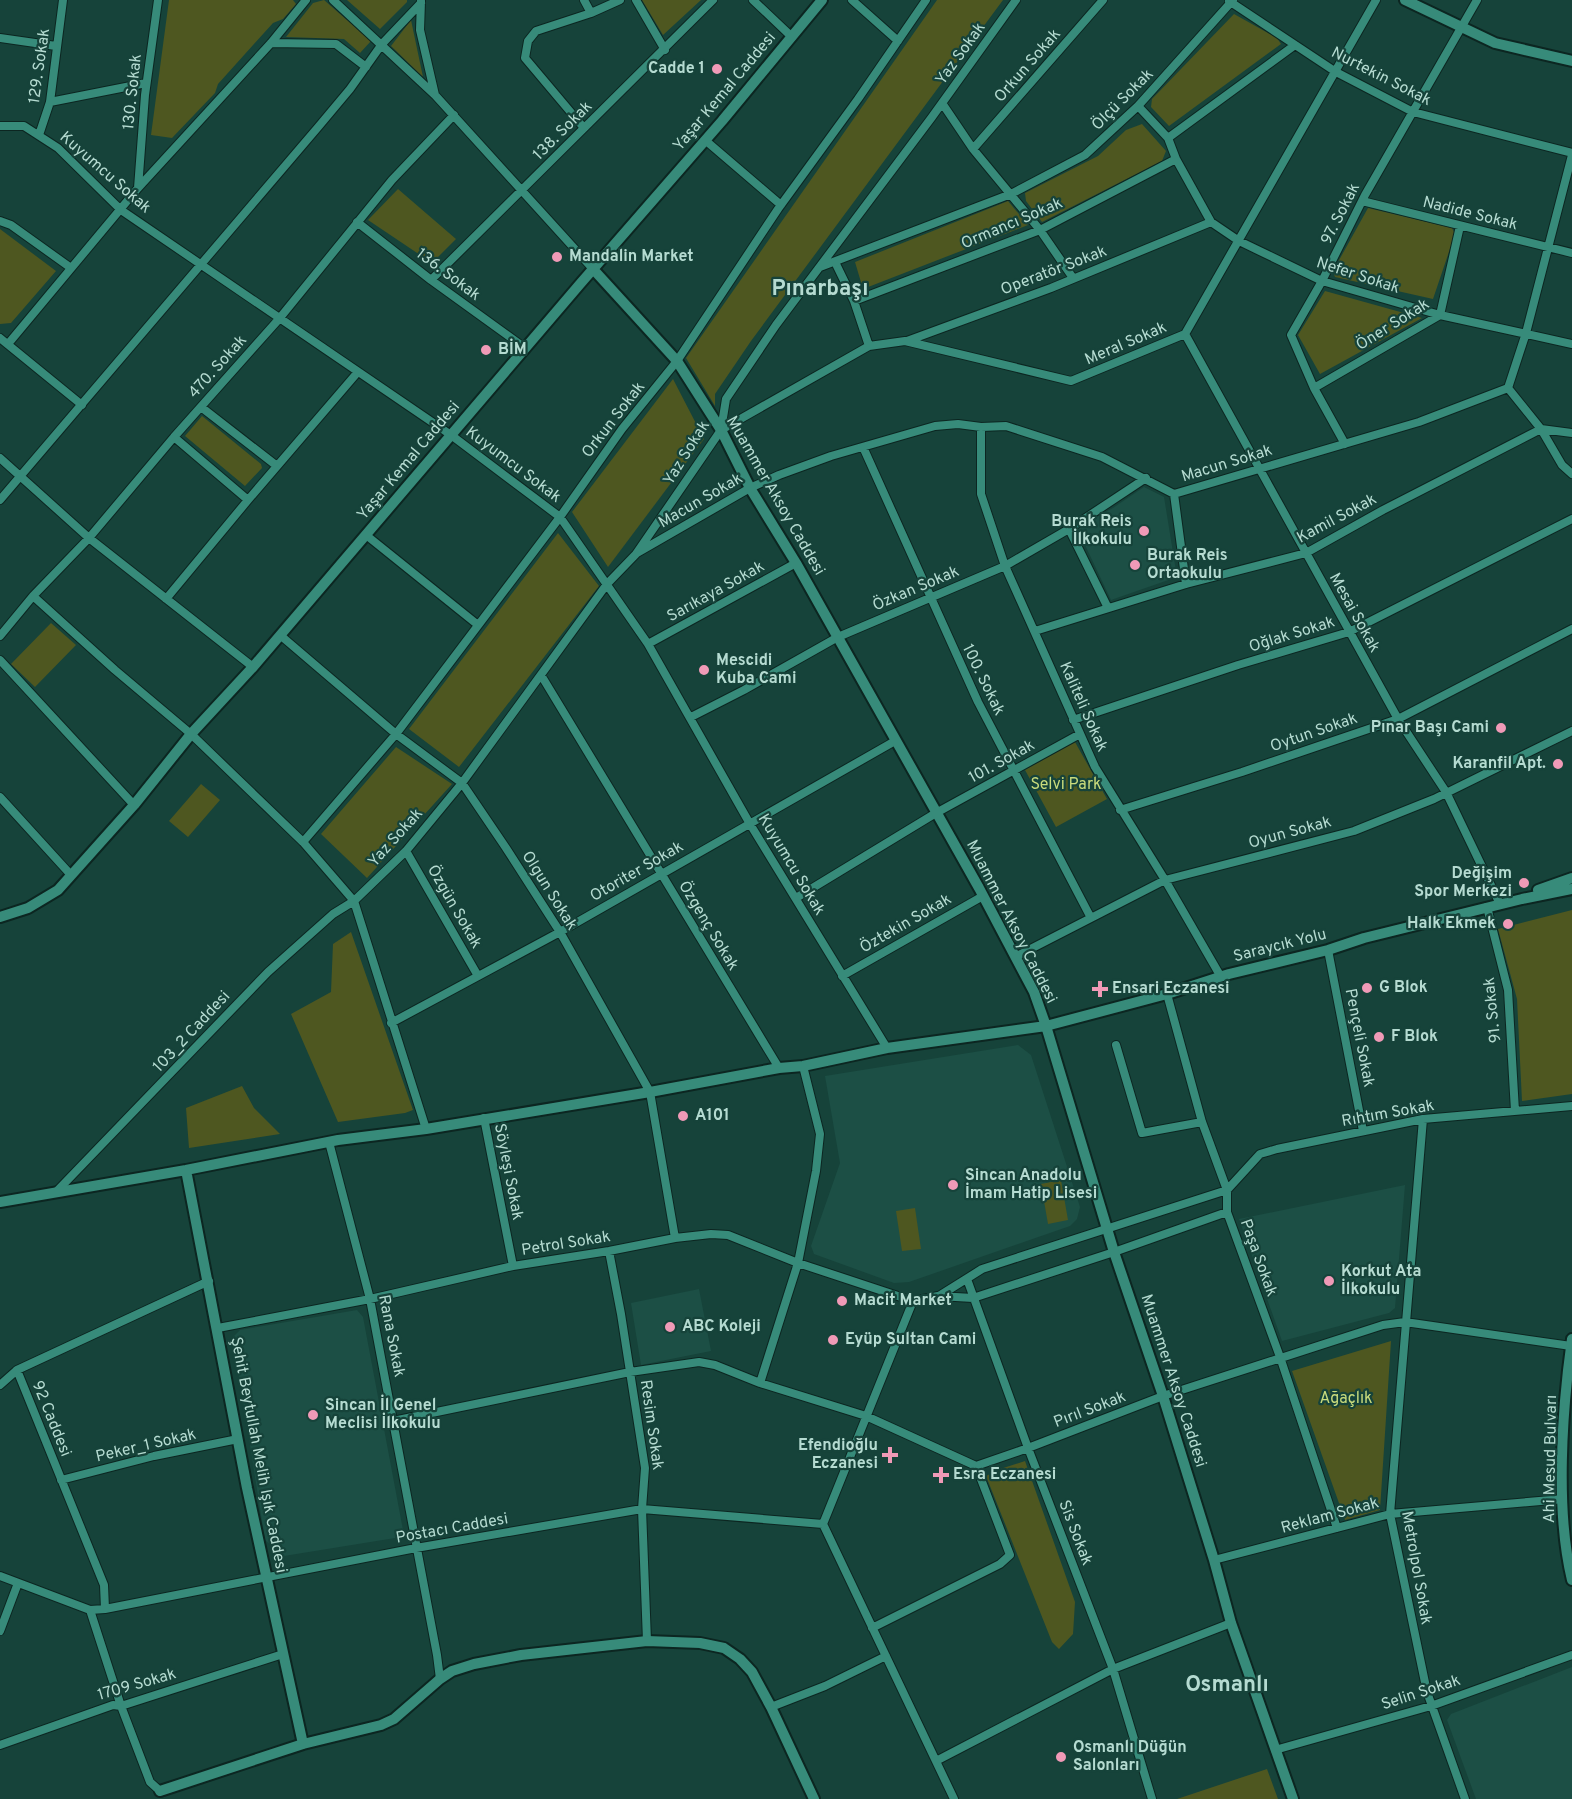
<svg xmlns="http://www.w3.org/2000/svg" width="1572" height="1799" font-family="Overpass,sans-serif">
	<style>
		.built { fill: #1c4f45 }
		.green { fill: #4e5720 }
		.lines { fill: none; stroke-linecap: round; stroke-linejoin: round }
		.street-casing { stroke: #0c2621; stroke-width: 10 }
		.secondary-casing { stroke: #0c2621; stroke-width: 14 }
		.street { stroke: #378b7a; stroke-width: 8 }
		.secondary { stroke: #378b7a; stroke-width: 10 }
		.poi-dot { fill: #f09ab7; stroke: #16433a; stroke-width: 2 }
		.labels { text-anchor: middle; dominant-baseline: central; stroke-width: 4.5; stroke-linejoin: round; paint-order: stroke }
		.street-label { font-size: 16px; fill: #b5dbd1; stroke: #16433a }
		.poi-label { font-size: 16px; font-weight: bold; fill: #b5dbd1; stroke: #16433a; text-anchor: start }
		.park-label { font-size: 16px; fill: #c9db7c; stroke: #16433a }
		.district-label { font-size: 22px; font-weight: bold; fill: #b5dbd1; stroke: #16433a }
	</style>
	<rect width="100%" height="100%" fill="#16433a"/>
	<path class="built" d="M1144,487l20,10 13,80 -66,23 -34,-72 36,-20z
		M1018,1045l13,10 49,152 -3,12 -7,7 -161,56 -15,1 -80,-29 -3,-8 29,-83 -15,-87z
		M1405,1185l-10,123 -6,5 -107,28 -43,-122z
		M699,1289l12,62 -70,14 -10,-62z
		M357,1310l6,7 40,213 -8,8 -111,18 -19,-16 -32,-203 7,-7z
		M1572,1667v132h-96l-29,-79 4,-6z"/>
	<path class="green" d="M169,0h124l3,4 -13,15 -10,4 -55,61 -3,9 -43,45 -21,-3z
		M324,0l47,41 -11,12 -16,-14 -58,-2 27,-34z
		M347,0h60v2l-27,27z
		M642,0h59l-38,35z
		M937,0h66l-252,341 -36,53v12l-29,-48z
		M1234,14l43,24 4,6 -112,82 -18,-19 1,-8z
		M411,20l12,57 -32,-31z
		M1142,124l24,27 -4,10 -120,61 -16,-21 -1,-8 73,-37 28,-26z
		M398,189l58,50 -24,24 -64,-43z
		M1008,201l20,24 -165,64 -8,-27z
		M1368,208l84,20 3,6 -22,65 -98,-22 -2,-6z
		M0,229l56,42 -45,52 -11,1z
		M1325,291l97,27 -102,56 -22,-39z
		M673,379l31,60 -96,128 -36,-55z
		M202,416l59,48 1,4 -17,18 -60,-50z
		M558,533l41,53 -140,181 -50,-38z
		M51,623l25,22 -41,42 -24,-23z
		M1075,742l32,57 -51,28 -31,-57z
		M396,747l56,37 -85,94 -46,-44z
		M201,784l19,16 -32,37 -19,-16z
		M1572,910v184l-50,7 -5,-102 -19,-70z
		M351,932l62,178 -8,3 -67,9 -47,-108 40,-22 2,-48z
		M242,1086l12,22 26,26 -91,14 -3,-40z
		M1061,1180l7,40 -20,4 -7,-40z
		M915,1208l6,41 -19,2 -6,-40z
		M1391,1341l-11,169 -35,10 -53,-149z
		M1025,1461l50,141 -2,32 -14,15 -7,-7 -66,-166 14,-7z
		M1267,1769l11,30h-101z"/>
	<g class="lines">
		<defs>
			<path id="street" d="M333,0l102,95
				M584,0l7,13
				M636,0l29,50
				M753,0l39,37
				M852,0l46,41
				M421,1l-1,29 15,65 158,174
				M1229,1l107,71 77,40 159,41
				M0,38l56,8
				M271,43l65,1 30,23
				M50,102l96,-19
				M942,103l31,46 67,81 33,48
				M1138,106l30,32 8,21 35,63 28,19 83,40 118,34 132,29
				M0,126h24l34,22 63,62 330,225 109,82 88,127 102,180 137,224
				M584,128l-59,-70 3,-17 8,-10 55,-18 29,-13
				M39,135l11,-33 13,-102
				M1168,138l127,-93
				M705,140l76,65
				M973,149l130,-149
				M138,188l7,-93 13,-95
				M1362,201l210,52
				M0,221l11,4 60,43
				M357,222l74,58 94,68
				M835,262l19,39 15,45
				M820,267l191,-73 74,-39 53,-49 95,-106
				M431,280l282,-280
				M854,301l186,-71 136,-71
				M1185,334l213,385 48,73 54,112
				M0,338l82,67
				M907,341l144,-53 160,-66
				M8,344l130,-156 133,-145 35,-43
				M1314,388l126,-73 20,-89
				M1508,388l33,41 21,36 10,9
				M201,407l76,59
				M981,427v67l24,72 90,201 70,113 56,97
				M721,430l148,-84 36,-5 166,40 114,-47 191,-334
				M174,437l74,63
				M1345,444l-31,-56 -23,-53 31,-54 43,-86 112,-195
				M863,447l115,255 113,216
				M0,458l89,80 164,129
				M1174,494l12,90
				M0,500l319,-374 31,-37 32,-45 39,-41
				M1069,529l39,79
				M366,535l112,90
				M637,553l113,-65 29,-13 52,-19 104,-30 23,-2 23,3 25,-1 96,31 72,37 245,-72 89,-34 18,-55 46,-178
				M33,596l82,74 76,64 112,108 51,59 72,228
				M166,599l82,-99 109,-127
				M1035,631l151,-47 120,-31 77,-43 158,-81 31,4
				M280,635l116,99 66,49 44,65 54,84 90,160 25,146
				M0,636l33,-40 56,-58 85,-101 105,-118 113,-139 62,-65
				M648,644l148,-81
				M0,660l134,145
				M541,675l238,393
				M691,717l53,-27 94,-53 167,-71 64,-37 77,-51
				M1073,720l165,-55 111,-33 223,-113
				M0,797l71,78
				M1120,810l122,-38 156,-53 174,-90
				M303,842l93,-108 164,-217 62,-88 55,-68 101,-152 80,-110 68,-99
				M406,851l72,125
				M796,898l140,-85 144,-79
				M1487,907l21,83 7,121
				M1328,950l35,181
				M1015,957l150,-77 189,-49 80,-32 138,-68
				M842,976l141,-80
				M1167,994l35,128 25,68v22l53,145 57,171
				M391,1023l169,-91 335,-191
				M1116,1045l26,88 60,-11
				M484,1118l29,148
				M1423,1119l-33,395 37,178 38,107
				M329,1142l41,157 67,356 3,24
				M57,1191l211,-219 65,-58 21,-13 52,-50 56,-68 145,-199 29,-30 85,-124 5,-31 50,-74 156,-208 84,-117
				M609,1251l12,63 24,154 -3,41 5,132
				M967,1279l61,169 85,221 39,130
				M939,1296l43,-27 245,-79 33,-36 17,-5 146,-30 149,-13
				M913,1301l-90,223 131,275
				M218,1328l152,-29 143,-33 96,-15 66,-13 36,-4 17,1 70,28 115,38 25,-5 35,2 141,-46 113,-40
				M760,1383l38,-120 18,-92 4,-37 -17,-68
				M0,1385l17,-15
				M393,1421l237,-49 69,-10 16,3 45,18 106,33 110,50 52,-18 135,-52 220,-71 22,-3 166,24
				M61,1480l93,-24 84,-17
				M1214,1560l176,-46 173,-15
				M0,1576l90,34 15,-1 311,-61 226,-39 181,15
				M105,1609l-1,-24 -87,-215 192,-89
				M90,1610l31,96 29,76 10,9
				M872,1628l128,-64 10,-9 -34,-89
				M0,1631l18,-48
				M771,1707l54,-21 61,-30
				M0,1745l113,-40 8,1 162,-52
				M1275,1750l156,-44 141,-51
				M936,1761l177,-92 118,-46"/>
			<path id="secondary" d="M1405,0l90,43 77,18
				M593,269l84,92 44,69 29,58 46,75 183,325 55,104 12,34 68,226 49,144 51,164 17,63 62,176
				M1538,890l34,-12
				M0,917l28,-9 30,-18 76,-85 57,-71 62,-67 327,-383 142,-163 100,-121
				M186,1170l61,318 56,256
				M0,1202l186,-32 152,-30 88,-11 224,-37 129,-24 24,-2 84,-18 159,-22 121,-32 62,-20 99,-24 36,-12 158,-39 50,-10
				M1572,1339c-10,71 -17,171 0,241
				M160,1791l143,-47 78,-19 13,-6 46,-40 12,-8 22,-7 47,-9 126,-14 53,2 24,5 16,11 12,13 19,35 43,92"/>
		</defs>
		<use href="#street" class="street-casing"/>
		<use href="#secondary" class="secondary-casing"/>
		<use href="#street" class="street"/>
		<use href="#secondary" class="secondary"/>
	</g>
	<g class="poi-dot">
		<circle cx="717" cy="69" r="6"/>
		<circle cx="557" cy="257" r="6"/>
		<circle cx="486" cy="350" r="6"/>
		<circle cx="1144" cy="531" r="6"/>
		<circle cx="1135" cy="565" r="6"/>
		<circle cx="704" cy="670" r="6"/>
		<circle cx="1501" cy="728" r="6"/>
		<circle cx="1558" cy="764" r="6"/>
		<circle cx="1524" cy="883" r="6"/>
		<circle cx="1508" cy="924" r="6"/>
		<circle cx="1367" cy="988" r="6"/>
		<path d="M1097 980h6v6h6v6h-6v6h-6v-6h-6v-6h6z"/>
		<circle cx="1379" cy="1037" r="6"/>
		<circle cx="683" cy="1116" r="6"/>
		<circle cx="953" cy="1185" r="6"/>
		<circle cx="1329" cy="1281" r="6"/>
		<circle cx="842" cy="1301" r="6"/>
		<circle cx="670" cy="1327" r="6"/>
		<circle cx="833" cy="1340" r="6"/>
		<circle cx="313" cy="1415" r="6"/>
		<path d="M887 1446h6v6h6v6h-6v6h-6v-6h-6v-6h6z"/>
		<path d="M938 1466h6v6h6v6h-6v6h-6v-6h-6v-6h6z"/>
		<circle cx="1061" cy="1757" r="6"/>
	</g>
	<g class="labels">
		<g class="street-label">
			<text transform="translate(961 54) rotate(-54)">Yaz Sokak</text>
			<text transform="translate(40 66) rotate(-82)">129. Sokak</text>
			<text transform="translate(1028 66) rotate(-49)">Orkun Sokak</text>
			<text transform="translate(1381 77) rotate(27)">Nurtekin Sokak</text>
			<text transform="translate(133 92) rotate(-84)">130. Sokak</text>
			<text transform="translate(725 92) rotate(-50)">Yaşar Kemal Caddesi</text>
			<text transform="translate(1123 100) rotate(-45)">Ölçü Sokak</text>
			<text transform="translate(563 131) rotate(-45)">138. Sokak</text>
			<text transform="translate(105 173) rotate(41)">Kuyumcu Sokak</text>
			<text transform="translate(1341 214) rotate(-63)">97. Sokak</text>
			<text transform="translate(1470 214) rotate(14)">Nadide Sokak</text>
			<text transform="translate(1012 224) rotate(-23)">Ormancı Sokak</text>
			<text transform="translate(1054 271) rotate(-21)">Operatör Sokak</text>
			<text transform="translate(448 275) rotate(37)">136. Sokak</text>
			<text transform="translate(1358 276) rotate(18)">Nefer Sokak</text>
			<text transform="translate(1393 325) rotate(-32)">Öner Sokak</text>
			<text transform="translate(1126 344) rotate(-23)">Meral Sokak</text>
			<text transform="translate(218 367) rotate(-48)">470. Sokak</text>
			<text transform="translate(614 420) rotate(-52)">Orkun Sokak</text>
			<text transform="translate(687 453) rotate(-58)">Yaz Sokak</text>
			<text transform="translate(409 461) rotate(-50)">Yaşar Kemal Caddesi</text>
			<text transform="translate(1227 464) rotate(-17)">Macun Sokak</text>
			<text transform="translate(513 465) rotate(37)">Kuyumcu Sokak</text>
			<text transform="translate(775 496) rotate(60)">Muammer Aksoy Caddesi</text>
			<text transform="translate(701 501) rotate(-30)">Macun Sokak</text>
			<text transform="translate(1337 519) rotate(-28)">Kamil Sokak</text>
			<text transform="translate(916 589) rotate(-23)">Özkan Sokak</text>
			<text transform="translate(716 592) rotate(-29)">Sarıkaya Sokak</text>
			<text transform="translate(1354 613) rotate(61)">Mesai Sokak</text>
			<text transform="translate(1292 635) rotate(-17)">Oğlak Sokak</text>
			<text transform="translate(983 680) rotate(64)">100. Sokak</text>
			<text transform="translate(1083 707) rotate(66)">Kaliteli Sokak</text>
			<text transform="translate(1314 733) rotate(-19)">Oytun Sokak</text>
			<text transform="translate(1002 762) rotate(-29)">101. Sokak</text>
			<text transform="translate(1290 833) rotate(-15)">Oyun Sokak</text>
			<text transform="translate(396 838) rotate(-48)">Yaz Sokak</text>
			<text transform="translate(791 865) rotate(59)">Kuyumcu Sokak</text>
			<text transform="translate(637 872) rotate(-30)">Otoriter Sokak</text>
			<text transform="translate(549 891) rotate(58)">Olgun Sokak</text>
			<text transform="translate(454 907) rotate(60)">Özgün Sokak</text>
			<text transform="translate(1011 922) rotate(63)">Muammer Aksoy Caddesi</text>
			<text transform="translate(906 924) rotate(-30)">Öztekin Sokak</text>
			<text transform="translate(708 926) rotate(59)">Özgenç Sokak</text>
			<text transform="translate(1280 946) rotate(-14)">Saraycık Yolu</text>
			<text transform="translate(1493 1010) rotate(-96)">91. Sokak</text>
			<text transform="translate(192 1032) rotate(-47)">103_2 Caddesi</text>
			<text transform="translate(1359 1038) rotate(79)">Pençeli Sokak</text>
			<text transform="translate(1388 1114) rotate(-10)">Rıhtım Sokak</text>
			<text transform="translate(508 1172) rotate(79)">Söyleşi Sokak</text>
			<text transform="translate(566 1244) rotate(-9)">Petrol Sokak</text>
			<text transform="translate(1258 1258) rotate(70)">Paşa Sokak</text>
			<text transform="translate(391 1336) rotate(79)">Rana Sokak</text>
			<text transform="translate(1173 1381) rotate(72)">Muammer Aksoy Caddesi</text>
			<text transform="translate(1090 1410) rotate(-21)">Pırıl Sokak</text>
			<text transform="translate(51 1419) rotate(68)">92 Caddesi</text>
			<text transform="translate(651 1425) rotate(82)">Resim Sokak</text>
			<text transform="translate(146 1446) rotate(-13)">Peker_1 Sokak</text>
			<text transform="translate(258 1455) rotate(79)">Şehit Beytullah Melih Işık Caddesi</text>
			<text transform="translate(1551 1459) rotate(-89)">Ahi Mesud Bulvarı</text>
			<text transform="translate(1330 1516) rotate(-15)">Reklam Sokak</text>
			<text transform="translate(452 1529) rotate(-10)">Postacı Caddesi</text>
			<text transform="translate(1075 1533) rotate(69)">Sis Sokak</text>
			<text transform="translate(1416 1568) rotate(80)">Metrolpol Sokak</text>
			<text transform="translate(137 1685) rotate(-16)">1709 Sokak</text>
			<text transform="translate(1421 1693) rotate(-18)">Selin Sokak</text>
		</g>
		<g class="poi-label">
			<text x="705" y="69" text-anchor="end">Cadde 1</text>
			<text x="569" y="257">Mandalin Market</text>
			<text x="498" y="350">BİM</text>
			<text x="1132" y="522" text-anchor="end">Burak Reis<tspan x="1132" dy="18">İlkokulu</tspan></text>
			<text x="1147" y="556">Burak Reis<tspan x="1147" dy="18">Ortaokulu</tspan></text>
			<text x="716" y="661">Mescidi<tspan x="716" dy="18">Kuba Cami</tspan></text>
			<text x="1489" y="728" text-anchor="end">Pınar Başı Cami</text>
			<text x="1546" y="764" text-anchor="end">Karanfil Apt.</text>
			<text x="1512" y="874" text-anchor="end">Değişim<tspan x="1512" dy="18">Spor Merkezi</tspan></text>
			<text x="1496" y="924" text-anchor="end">Halk Ekmek</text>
			<text x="1379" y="988">G Blok</text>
			<text x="1112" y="989">Ensari Eczanesi</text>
			<text x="1391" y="1037">F Blok</text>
			<text x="695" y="1116">A101</text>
			<text x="965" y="1176">Sincan Anadolu<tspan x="965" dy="18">İmam Hatip Lisesi</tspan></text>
			<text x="1341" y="1272">Korkut Ata<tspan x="1341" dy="18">İlkokulu</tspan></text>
			<text x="854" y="1301">Macit Market</text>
			<text x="682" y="1327">ABC Koleji</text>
			<text x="845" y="1340">Eyüp Sultan Cami</text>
			<text x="325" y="1406">Sincan İl Genel<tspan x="325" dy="18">Meclisi İlkokulu</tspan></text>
			<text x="878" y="1446" text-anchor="end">Efendioğlu<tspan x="878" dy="18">Eczanesi</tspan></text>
			<text x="953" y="1475">Esra Eczanesi</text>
			<text x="1073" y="1748">Osmanlı Düğün<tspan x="1073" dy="18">Salonları</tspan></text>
		</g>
		<g class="park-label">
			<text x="1066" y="785">Selvi Park</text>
			<text x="1346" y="1399">Ağaçlık</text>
		</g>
		<g class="district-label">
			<text x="820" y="289">Pınarbaşı</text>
			<text x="1227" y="1685">Osmanlı</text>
		</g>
	</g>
</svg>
